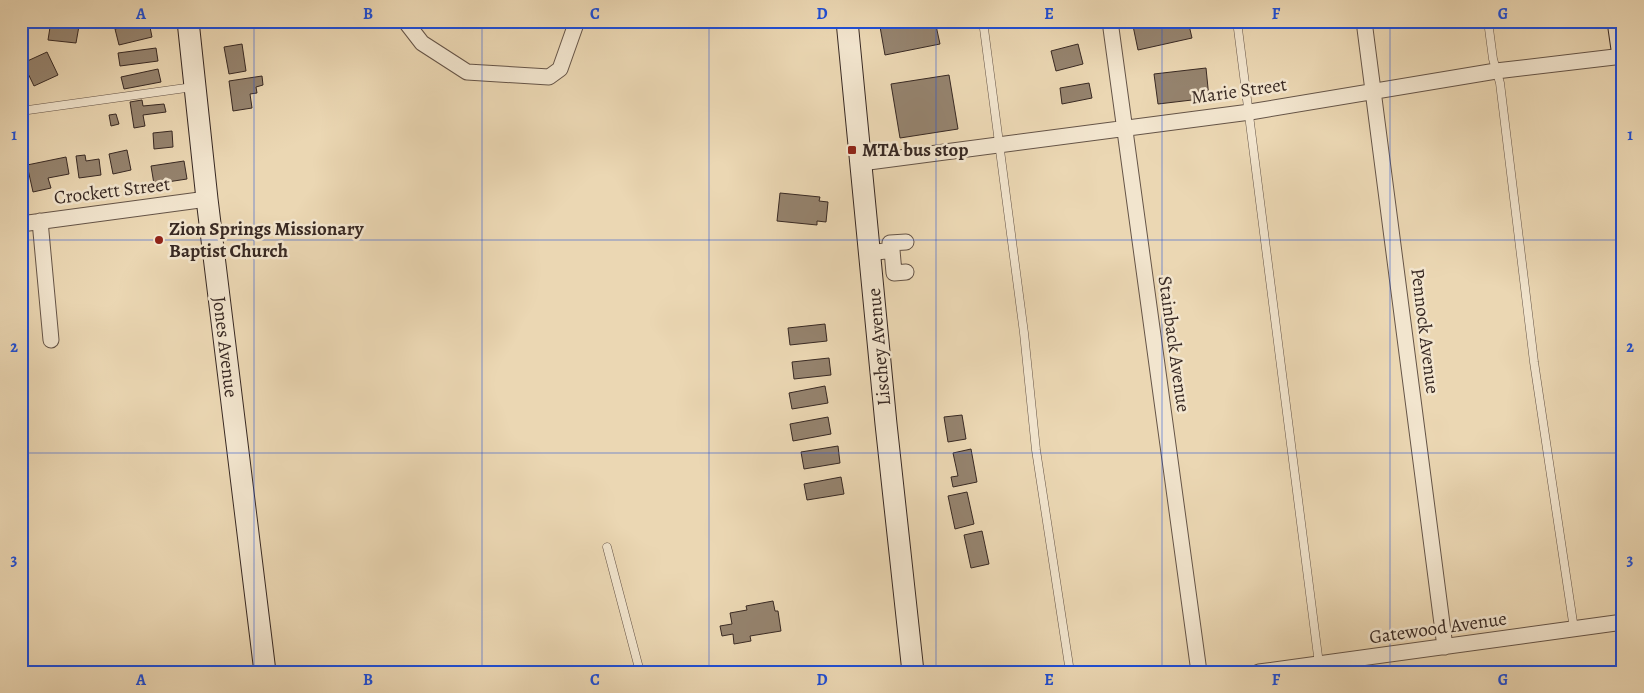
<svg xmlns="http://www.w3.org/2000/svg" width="1644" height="693" font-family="Alegreya,serif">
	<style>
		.building { fill: #95836e; stroke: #382923 }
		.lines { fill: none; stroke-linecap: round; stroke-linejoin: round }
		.lane-casing { stroke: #655447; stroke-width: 9 }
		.street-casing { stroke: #655447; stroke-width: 17 }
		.secondary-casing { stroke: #382923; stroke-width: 23 }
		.lane { stroke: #f2e5ce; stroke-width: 8 }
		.street { stroke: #f2e5ce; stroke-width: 15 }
		.secondary { stroke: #f2e5ce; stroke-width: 21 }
		.grid { fill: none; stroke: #1d4ed8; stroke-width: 1; stroke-opacity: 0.55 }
		.poi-dot { fill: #8f2418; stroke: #f2e5ce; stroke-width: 2 }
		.labels { text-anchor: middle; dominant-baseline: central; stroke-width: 5; stroke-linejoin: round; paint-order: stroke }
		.street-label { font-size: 19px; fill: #382923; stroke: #f2e5ce }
		.poi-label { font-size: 19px; font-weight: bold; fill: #382923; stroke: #f2e5ce; text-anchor: start }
		.neatline { fill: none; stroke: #1d4ed8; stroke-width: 2 }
		.grid-label { font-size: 16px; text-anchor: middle; font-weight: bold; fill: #1d4ed8 }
	</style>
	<rect width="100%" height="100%" fill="#ebd7b3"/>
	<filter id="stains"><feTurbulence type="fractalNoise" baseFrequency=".004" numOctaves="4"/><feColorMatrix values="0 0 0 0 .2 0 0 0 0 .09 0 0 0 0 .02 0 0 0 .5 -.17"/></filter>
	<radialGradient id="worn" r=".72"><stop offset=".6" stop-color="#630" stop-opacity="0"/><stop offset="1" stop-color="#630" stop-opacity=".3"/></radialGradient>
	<path class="building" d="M51,21h18v3l10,2 -3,17 -28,-3z
		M879,21h56l5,23 -55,11z
		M1132,21h56l4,17 -54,12z
		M149,22l3,15 -33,8 -4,-16z
		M242,44l4,27 -17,3 -5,-27z
		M1078,44l5,20 -27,7 -5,-20z
		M156,48l2,13 -38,5 -2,-13z
		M47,52l11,23 -24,11 -11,-23z
		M1206,68l3,30 -51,6 -4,-30z
		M158,69l3,13 -37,7 -3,-12z
		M949,75l9,54 -58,9 -9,-54z
		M262,76l1,9 -7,2 1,6 -7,1 2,14 -19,3 -4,-30z
		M1089,83l3,15 -30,6 -2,-16z
		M142,100l1,6 21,-2 2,8 -23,3 2,11 -11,2 -4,-26z
		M116,114l3,10 -8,2 -2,-11z
		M172,131l1,16 -19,2 -1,-16z
		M127,150l4,20 -18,4 -4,-20z
		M85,155l1,6 13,-2 2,16 -22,3 -3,-22z
		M66,157l3,17 -21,4 3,10 -18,4 -6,-27z
		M184,161l3,18 -33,5 -3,-18z
		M780,193l40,4 -1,4 9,1 -2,20 -9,-1v4l-40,-4z
		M825,324l2,17 -37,4 -2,-17z
		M829,358l2,17 -37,4 -2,-17z
		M825,386l3,17 -36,6 -3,-16z
		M962,415l4,24 -18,3 -4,-25z
		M828,417l3,17 -38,7 -3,-17z
		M838,446l2,17 -36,6 -3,-17z
		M971,449l6,33 -24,5 -2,-10 7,-1 -5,-23z
		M841,477l3,17 -37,6 -3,-16z
		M967,492l7,32 -19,5 -7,-33z
		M982,531l7,33 -18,4 -7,-33z
		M773,601l2,10h3l3,20 -31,5 1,5 -17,3 -1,-10 -11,2 -2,-10 12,-2 -2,-11 17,-3 -1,-4z"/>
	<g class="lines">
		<defs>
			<path id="lane" d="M983,21l41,312 12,117 34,222
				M1237,21l82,643
				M1488,21l5,38 7,24 34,279 40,267
				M21,111l172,-24
				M607,547l33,125"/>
			<path id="street" d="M405,21l17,22 45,29 82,5 11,-8 17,-48
				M1110,21l89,651
				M1364,21l81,626
				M861,163l389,-51 246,-41 127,-15
				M40,221l11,119
				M21,224l186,-25
				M892,250l-2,-7 16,-1
				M870,253l22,-3 2,23 12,-1
				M1259,672l364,-50"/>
			<path id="secondary" d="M188,21l19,178 58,473
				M847,21l39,403 27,248
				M1618,21l5,35"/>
		</defs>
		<use href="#lane" class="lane-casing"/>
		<use href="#street" class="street-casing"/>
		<use href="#secondary" class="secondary-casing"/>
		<use href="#lane" class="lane"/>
		<use href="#street" class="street"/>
		<use href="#secondary" class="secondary"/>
	</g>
	<path class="grid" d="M254,21v651M482,21v651M709,21v651M936,21v651M1162,21v651M1390,21v651M21,240h1602M21,453h1602"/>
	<g class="poi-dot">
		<rect x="847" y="145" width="10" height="10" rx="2.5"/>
		<circle cx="159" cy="240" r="5"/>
	</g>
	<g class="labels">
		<g class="street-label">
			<text transform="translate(1239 91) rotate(-8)">Marie Street</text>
			<text transform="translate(112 191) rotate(-7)">Crockett Street</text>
			<text transform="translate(1425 331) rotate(83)">Pennock Avenue</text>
			<text transform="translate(1174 344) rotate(82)">Stainback Avenue</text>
			<text transform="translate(225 347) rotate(83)">Jones Avenue</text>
			<text transform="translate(879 347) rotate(-95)">Lischey Avenue</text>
			<text transform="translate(1438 628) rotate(-8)">Gatewood Avenue</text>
		</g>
		<g class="poi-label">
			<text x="862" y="150">MTA bus stop</text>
			<text x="169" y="229">Zion Springs Missionary<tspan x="169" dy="22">Baptist Church</tspan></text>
		</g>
	</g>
	<rect width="1644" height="693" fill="none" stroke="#ebd7b3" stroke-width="55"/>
	<rect x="28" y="28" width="1588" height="638" class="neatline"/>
	<g class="grid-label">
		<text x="141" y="19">A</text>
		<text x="368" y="19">B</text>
		<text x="595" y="19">C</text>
		<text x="822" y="19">D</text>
		<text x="1049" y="19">E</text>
		<text x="1276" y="19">F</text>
		<text x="1503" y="19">G</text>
		<text x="14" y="140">1</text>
		<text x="1630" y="140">1</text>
		<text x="14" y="352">2</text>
		<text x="1630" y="352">2</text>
		<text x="14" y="565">3</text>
		<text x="1630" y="565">3</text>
		<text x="141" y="685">A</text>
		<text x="368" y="685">B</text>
		<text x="595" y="685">C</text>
		<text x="822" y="685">D</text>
		<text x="1049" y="685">E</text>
		<text x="1276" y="685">F</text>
		<text x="1503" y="685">G</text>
	</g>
	<rect width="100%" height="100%" filter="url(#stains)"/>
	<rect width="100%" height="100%" fill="url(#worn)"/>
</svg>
